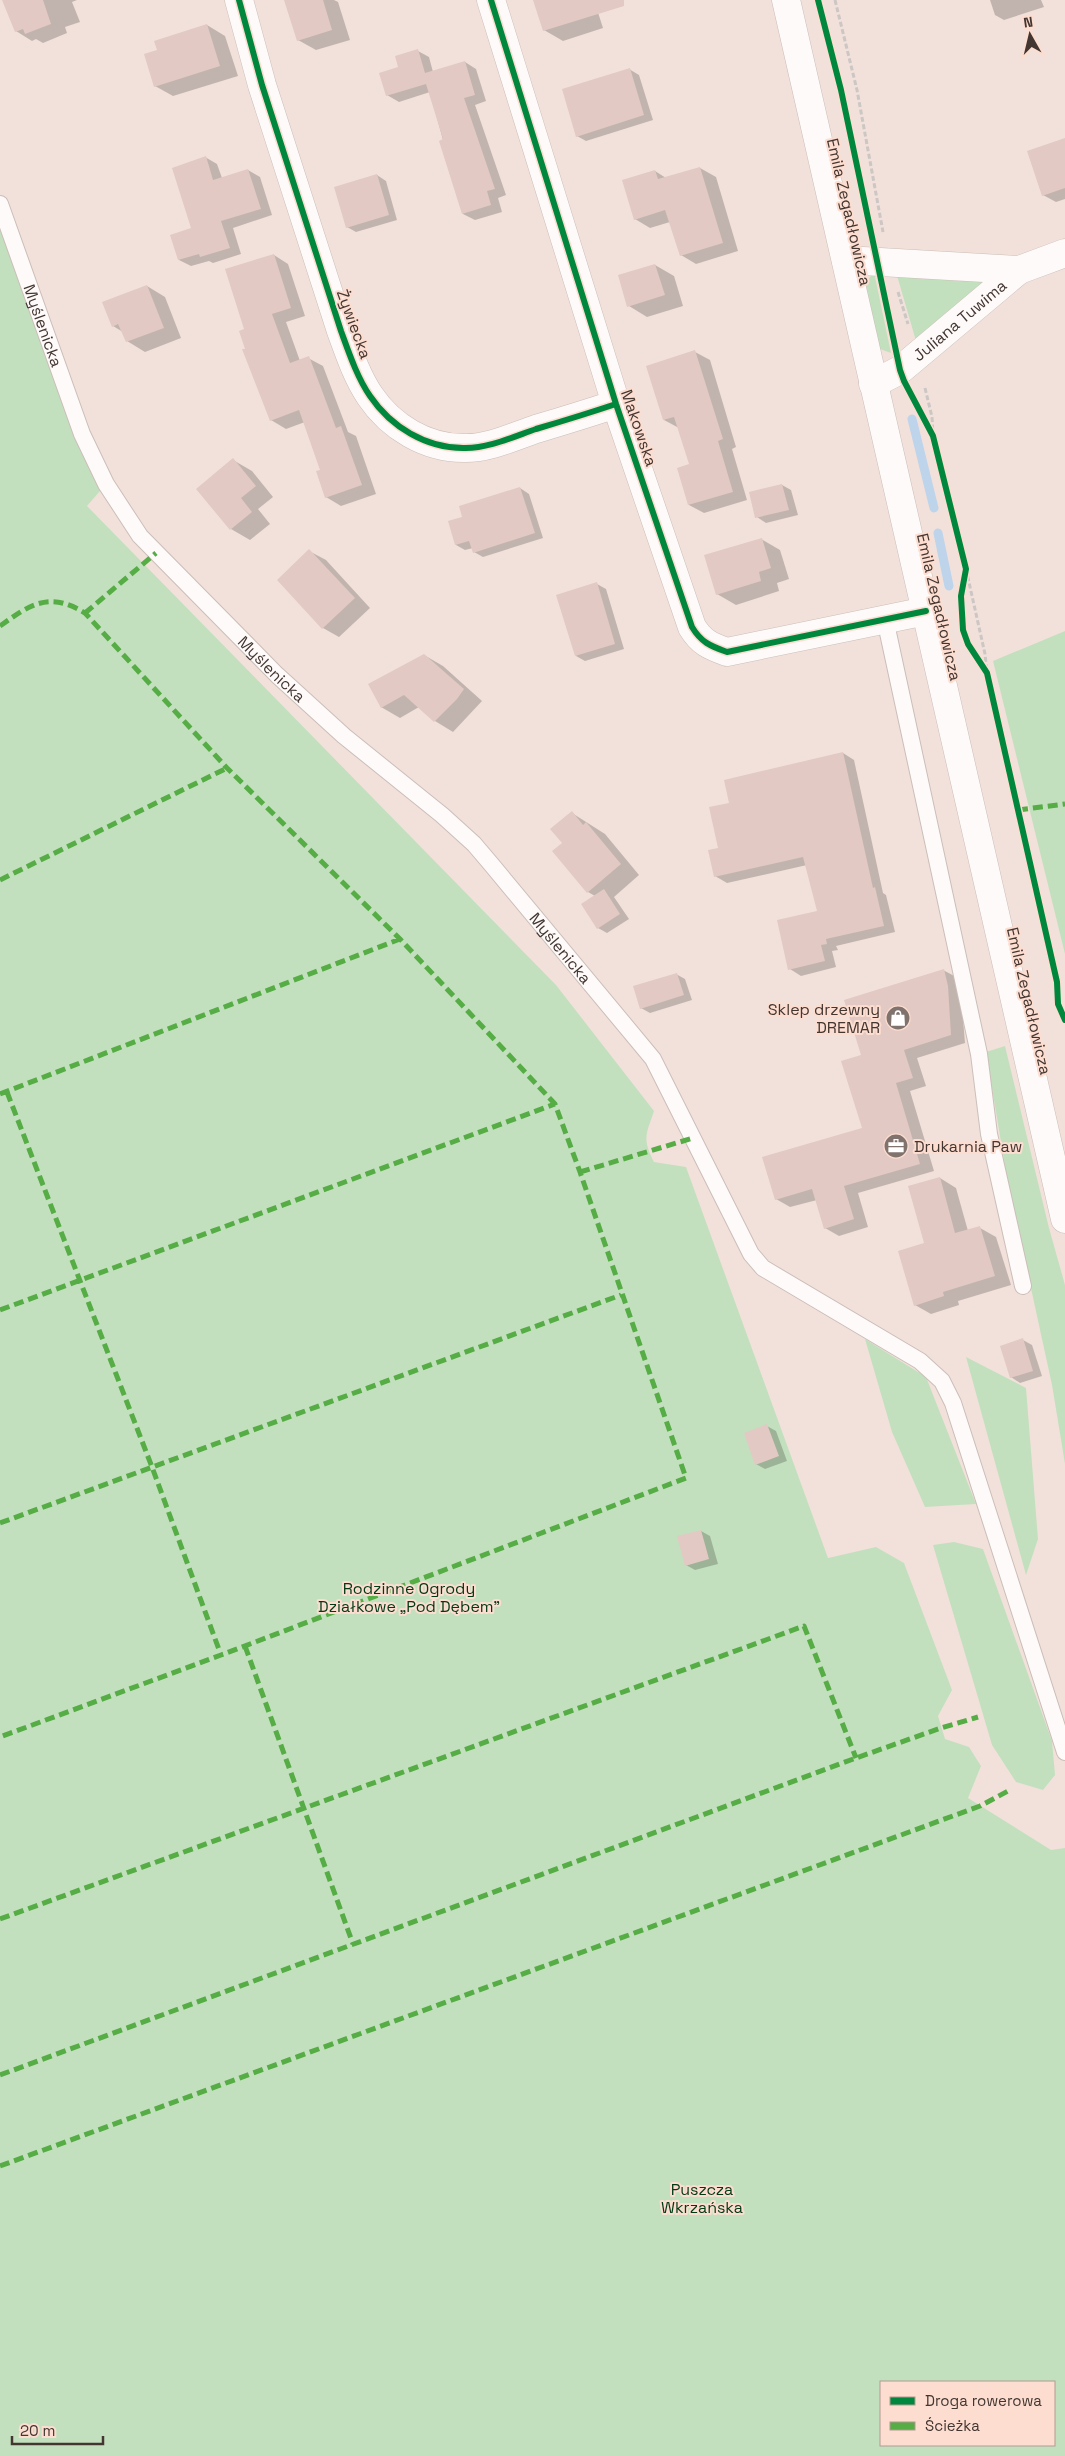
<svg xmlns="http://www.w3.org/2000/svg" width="1065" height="2456" font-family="'Space Grotesk',sans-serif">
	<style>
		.green { fill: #c3e0be; fill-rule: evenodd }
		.shadow { fill: #0003 }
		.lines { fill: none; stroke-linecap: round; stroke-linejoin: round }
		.stream { stroke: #bdd4eb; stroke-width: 9 }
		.building { fill: #e2c9c3 }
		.service-casing { stroke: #cbbeb8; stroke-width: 18 }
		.minor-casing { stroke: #cbbeb8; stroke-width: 29 }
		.secondary-casing { stroke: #cbbeb8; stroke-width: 29 }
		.path { stroke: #ccc6c4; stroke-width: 3; stroke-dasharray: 5 2.5; stroke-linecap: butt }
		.service { stroke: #fdfaf9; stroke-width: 16 }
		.minor { stroke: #fdfaf9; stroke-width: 28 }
		.secondary { stroke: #fdfaf9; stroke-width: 28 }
		.quiet { stroke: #56ac45; stroke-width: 5; stroke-dasharray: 10 5; stroke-linecap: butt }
		.cycleway-casing { stroke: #fcddd0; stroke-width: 9 }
		.cycleway { stroke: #00873e; stroke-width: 6 }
		.labels { text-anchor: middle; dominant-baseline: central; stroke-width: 4; stroke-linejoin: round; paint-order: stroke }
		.street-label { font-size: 16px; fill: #433631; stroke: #fcddd0 }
		.poi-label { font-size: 16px; fill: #433631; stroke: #fcddd0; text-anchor: end }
		.park-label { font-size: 16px; fill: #013914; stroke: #fcddd0 }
	</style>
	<rect width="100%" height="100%" fill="#f2e1da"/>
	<path class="green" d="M0,204l106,280 -19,22 469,479 98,126c-8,24 -12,27 0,51l32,5 142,391 48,-11 28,16 48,127 -14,26 7,23 24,8 12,19 -13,32 83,52 14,-2v608h-1065zM881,2382h173v63h-173z
		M874,272l17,81 -11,-4 -15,-66z
		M896,272l84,6 6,4 -70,59z
		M1065,631v323l-72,-293z
		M1005,1046l44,182 16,57v179l-13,-79 -45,-207 -21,-126z
		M865,1339l61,38 50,127 -51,3 -33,-75z
		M966,1357l60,31 12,151 -12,36z
		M954,1542l29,7 69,192 3,34 -12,15 -27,-8 -24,-37 -59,-200z"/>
	<path class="shadow" d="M4,0h73l-5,2 8,20 -15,5 2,6 -24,10 -7,-4 -4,2 -16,-10z
		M291,0h43l4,2 12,38 -34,10 -18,-10z
		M594,0l9,28 -40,13 -19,-11z
		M990,0h51l3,7 -40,13 -9,-5z
		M207,25l18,11 13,40 -65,20 -18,-10 4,-35z
		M418,51l11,6 4,15 32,-10 11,7 10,32 -11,4 31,90 -8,3 4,14 -27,8 -12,-6 -33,-122 -31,10 -12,-7 13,-27z
		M629,69l10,6 14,45 -67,21 -9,-5z
		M1065,139v60l-9,3 -13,-7z
		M205,157l12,7 5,14 26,-8 12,7 12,38 -39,13 8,26 -28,9 -4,-2 -18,5 -12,-6 13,-31z
		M700,168l16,9 22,74 -42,13 -15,-9 -11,-33 -20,6 -15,-9 20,-48 11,7z
		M377,175l9,6 11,39 -41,12 -9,-5z
		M274,255l14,9 17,52 -19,6 14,39 8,-3 15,8 25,66 8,4 20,58 -35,12 -15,-9 -4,-26 -17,-49 -19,7 -15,-9 -25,-71v-19z
		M655,265l19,11 9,30 -36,11 -18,-11z
		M147,286l18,11 16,41 -36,14 -18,-11 -4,-9 -10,-6z
		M695,352l15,8 26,87 -4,2 15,51 -43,13 -15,-8 2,-40 -12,-37 -15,-8z
		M233,460l19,11 21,26 -15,12 12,15 -20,16 -19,-11 -33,-40z
		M782,485l9,5 7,25 -32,8 -9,-6z
		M520,488l9,6 14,44 -60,19 -9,-5 -1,-4 -8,2 -9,-5 8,-27z
		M761,539l19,11 9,29 -12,4 2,8 -43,14 -19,-11z
		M309,551l17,9 44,48 -31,29 -16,-9z
		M597,584l9,5 18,60 -39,12 -9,-5z
		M424,655l19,11 39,35 -29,31 -18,-11 -16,-14 -19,11 -19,-11z
		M843,753l11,7 29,133 3,2 9,37 -59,14 2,4 -6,1 4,16 -35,9 -11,-7 29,-57 -12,-47 -80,18 -12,-7 5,-27 10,-45z
		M572,813l33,21 34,41 -25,22 15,22 -22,14 -9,-5 -3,-32 -7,-4 -25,-49z
		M943,970l15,8 3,17 4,48 -48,15 9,28 -16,5 24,80 -76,22 10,34 -29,9 -14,-8 -8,-28 -27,7 -14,-8 87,-70v-73z
		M676,974l9,5 7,21 -42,13 -9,-5z
		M940,1178l16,10 12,43 12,-3 16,9 15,48 -53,16 1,4 -28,9 -16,-9z
		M1023,1340l9,5 10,31 -22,7 -9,-6z
		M767,1426l9,5 11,30 -22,8 -9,-5z
		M701,1531l9,5 8,28 -23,6 -9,-5z"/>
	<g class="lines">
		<path class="stream" d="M912,419l22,89
			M938,533l11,53"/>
	</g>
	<path class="building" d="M2,0h41l8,24 -26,10 -2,-5 -8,3z
		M284,0h39l9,30 -35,11z
		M533,0h91v6l-81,25z
		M207,24l13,42 -66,21 -10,-33 13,-4 -3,-9z
		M418,49l7,24 40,-12 10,34 -11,3 31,91 -8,2 4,14 -29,9 -23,-73 4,-2 -17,-55 -40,12 -7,-23 19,-6 -3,-11z
		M630,68l14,47 -68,22 -14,-48z
		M1065,138v50l-23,8 -15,-45z
		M206,156l7,24 35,-11 13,40 -40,12 9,27 -30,9 -1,-3 -21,6 -8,-25 21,-7 -19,-60z
		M700,167l23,76 -43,13 -15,-46 -31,10 -12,-40 33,-10 3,9z
		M377,174l12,41 -43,13 -12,-41z
		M274,254l17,54 -19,6 18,49 19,-7 27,72 5,-2 21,59 -37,13 -9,-27 4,-1 -21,-60 -29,11 -28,-72h3l-6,-18 5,-2 -19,-60z
		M655,264l10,31 -38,12 -9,-32z
		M147,285l17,43 -38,14 -8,-18 -6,3 -10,-25z
		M695,350l28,89 -5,2 15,51 -45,13 -11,-37 12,-4 -15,-47 -11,3 -17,-54z
		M233,458l23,28 -15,12 11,14 -22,18 -34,-41z
		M782,484l7,26 -34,8 -6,-26z
		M520,487l15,46 -62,20 -4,-12 -14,4 -7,-24 14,-4 -3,-11z
		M762,538l9,30 -12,4 2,9 -45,14 -12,-40z
		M309,549l46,49 -33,31 -45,-49z
		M597,582l18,62 -40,12 -19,-61z
		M424,654l40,35 -7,10 -23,23 -30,-27 -23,13 -13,-24z
		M843,752l30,136 2,-1 9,39 -58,13 1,5 -6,1 4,16 -37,9 -11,-50 40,-9 -14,-54 -89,20 -6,-27 10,-2 -9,-41 20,-4 -5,-23z
		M572,811l11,14 3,-3 35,42 -34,29 -35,-42 10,-8 -12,-14z
		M604,889l16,25 -23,15 -16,-25z
		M944,969l4,17 3,49 -47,15 9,28 -17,5 24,81 -76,22 10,33 -30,10 -12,-40 -37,11 -13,-43 100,-29 -21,-67 20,-6 -17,-55z
		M677,973l7,22 -44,14 -7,-23z
		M940,1177l15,56 25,-7 15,50 -52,16 1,4 -30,10 -16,-55 26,-8 -16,-57z
		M1023,1338l10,33 -23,7 -10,-32z
		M767,1424l12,32 -24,9 -11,-32z
		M701,1530l8,29 -24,7 -8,-30z"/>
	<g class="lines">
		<defs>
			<g id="service">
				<path id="s1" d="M0,204l82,230 24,50 34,52 137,139 67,61 98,79 32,29 17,20 162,195 98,195 12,14 157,93 22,20 11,22 112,349"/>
				<path d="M885,619l94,435 10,80 34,152"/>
			</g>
			<g id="minor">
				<path d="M239,0l23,85 79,246c8,22 16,46 29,65 21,31 56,52 93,52 24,1 50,-11 73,-19 27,-8 53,-16 80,-25"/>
				<path d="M491,0l125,404 76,223c9,15 18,19 35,25l199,-41"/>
				<path d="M846,260l173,10 46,-17"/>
				<path id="s2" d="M873,384l27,-14 119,-100"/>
			</g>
			<path id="secondary" d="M786,0l279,1219"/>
		</defs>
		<use href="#service" class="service-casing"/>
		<use href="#minor" class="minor-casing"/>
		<use href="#secondary" class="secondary-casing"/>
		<path class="path" d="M835,0l22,90 26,142
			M898,292l10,32
			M925,388l7,29 1,19
			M966,569l19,85 2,19"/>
		<use href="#service" class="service"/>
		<use href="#minor" class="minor"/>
		<use href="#secondary" class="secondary"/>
		<path class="quiet" d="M85,613l71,-60
			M0,626c31,-22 49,-35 85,-13l142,155 173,171 155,165 25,68 106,306 -465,177 -221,82
			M1018,810l47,-6
			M0,880l227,-112
			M7,1092l145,375 69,188
			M0,1094l400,-155
			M580,1172l113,-34
			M0,1310l555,-206
			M0,1523l621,-228
			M245,1646l108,298
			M0,1919l804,-293 52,132
			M0,2075l856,-317 85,-30 37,-11
			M0,2166l980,-360 28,-15"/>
		<defs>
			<path id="cycleway" d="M239,0l23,85 79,246c8,22 16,46 29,65 21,31 56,52 93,52 24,1 50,-11 73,-19 27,-8 53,-16 80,-25
				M491,0l125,404 76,223c9,15 18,19 35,25l199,-41
				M818,0l23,90 59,280 4,11 29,55 33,133 -5,27 2,34 5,14 19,29 70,309 1,22 7,16"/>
		</defs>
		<use href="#cycleway" class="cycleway-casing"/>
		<use href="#cycleway" class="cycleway"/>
	</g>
	<defs>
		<symbol id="shop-disc" viewBox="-11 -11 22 22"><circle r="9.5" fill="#80726c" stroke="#fcddd0"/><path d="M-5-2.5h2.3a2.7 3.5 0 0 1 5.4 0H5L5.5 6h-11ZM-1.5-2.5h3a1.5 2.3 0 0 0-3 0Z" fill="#fff"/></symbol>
		<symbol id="office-disc" viewBox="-11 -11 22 22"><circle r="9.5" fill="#80726c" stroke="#fcddd0"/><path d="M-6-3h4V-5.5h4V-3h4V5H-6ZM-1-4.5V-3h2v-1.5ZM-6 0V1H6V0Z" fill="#fff"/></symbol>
	</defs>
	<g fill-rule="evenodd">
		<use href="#shop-disc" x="884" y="1004" width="28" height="28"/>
		<use href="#office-disc" x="882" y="1132" width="28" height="28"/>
	</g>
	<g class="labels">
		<g class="street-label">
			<text transform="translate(849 212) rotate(77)">Emila Zegadłowicza</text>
			<text stroke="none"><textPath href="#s2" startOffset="108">Juliana Tuwima</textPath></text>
			<text transform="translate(354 324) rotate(70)">Żywiecka</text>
			<text stroke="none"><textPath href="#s1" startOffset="129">Myślenicka</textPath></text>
			<text transform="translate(639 428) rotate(71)">Makowska</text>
			<text transform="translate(939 607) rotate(77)">Emila Zegadłowicza</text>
			<text stroke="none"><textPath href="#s1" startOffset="549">Myślenicka</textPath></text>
			<text stroke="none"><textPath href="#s1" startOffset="952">Myślenicka</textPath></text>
			<text transform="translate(1029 1001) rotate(77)">Emila Zegadłowicza</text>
		</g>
		<g class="poi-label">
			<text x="880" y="1009">Sklep drzewny<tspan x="880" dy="18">DREMAR</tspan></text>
			<text x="914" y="1146" text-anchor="start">Drukarnia Paw</text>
		</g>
		<g class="park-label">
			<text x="409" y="1588">Rodzinne Ogrody<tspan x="409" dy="18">Działkowe „Pod Dębem”</tspan></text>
			<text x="702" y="2189">Puszcza<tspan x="702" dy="18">Wkrzańska</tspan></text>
		</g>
	</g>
	<rect x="880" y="2381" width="175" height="65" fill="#fcddd0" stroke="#b29a90"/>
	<rect x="890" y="2397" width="25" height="8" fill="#00873e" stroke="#b29a90"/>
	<text x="925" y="2406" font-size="15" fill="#433631">Droga rowerowa</text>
	<rect x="890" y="2422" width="25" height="8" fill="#56ac45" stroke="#b29a90"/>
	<text x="925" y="2431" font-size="15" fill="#433631">Ścieżka</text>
	<g transform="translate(1030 35) rotate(352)" stroke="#fcddd0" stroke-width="4" paint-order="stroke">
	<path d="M0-4L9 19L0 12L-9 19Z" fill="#433631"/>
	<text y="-8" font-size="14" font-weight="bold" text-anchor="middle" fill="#433631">N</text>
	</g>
	<path d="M12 2436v8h91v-8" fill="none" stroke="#433631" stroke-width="2.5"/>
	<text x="20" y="2436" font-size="15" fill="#433631" stroke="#fcddd0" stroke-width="4" paint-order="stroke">20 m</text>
</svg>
